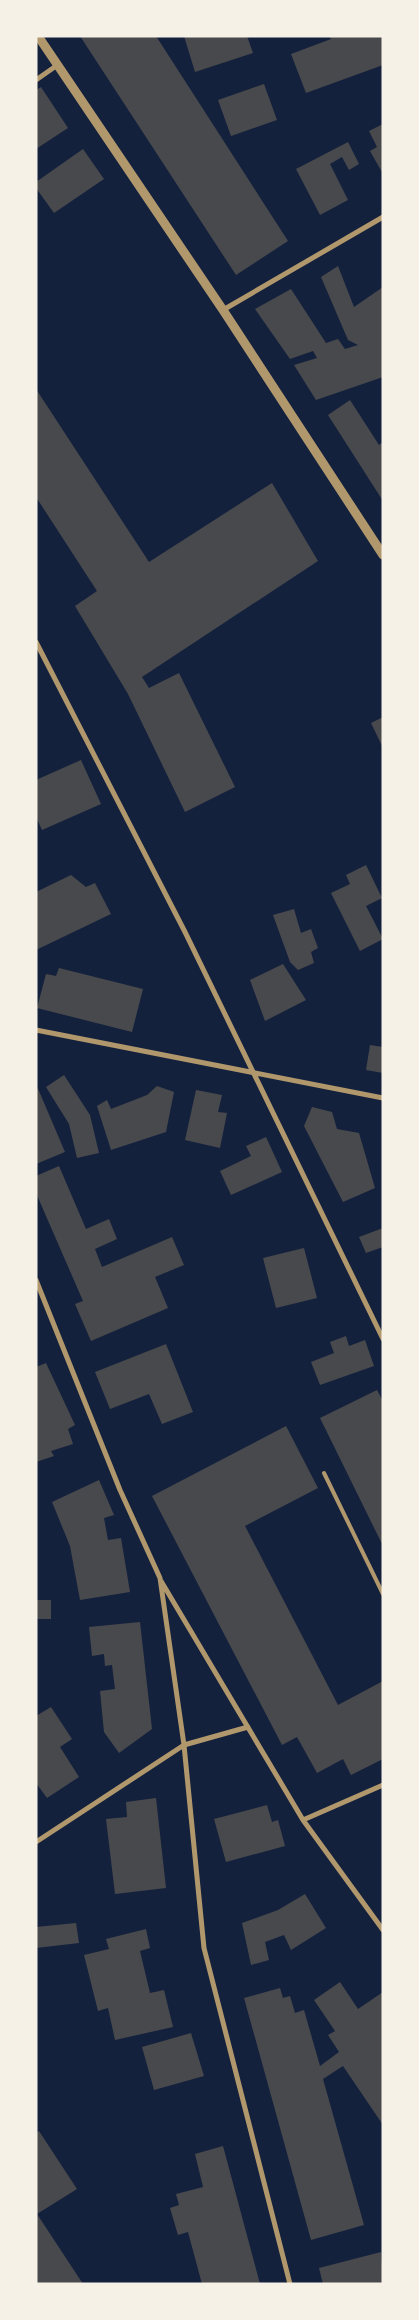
<svg xmlns="http://www.w3.org/2000/svg" width="419" height="2320" font-family="'Alegreya Sans',sans-serif">
	<style>
		.building { fill: #48494c }
		.lines { fill: none; stroke-linecap: round; stroke-linejoin: round }
		.service { stroke: #b1986c; stroke-width: 4 }
		.minor { stroke: #b1986c; stroke-width: 5 }
		.tertiary { stroke: #b1986c; stroke-width: 9 }
	</style>
	<rect width="100%" height="100%" fill="#14213d"/>
	<path class="building" d="M80,36h76l132,205 -52,34z
		M184,36h63l6,17 -58,19z
		M329,36h54v29l-77,28 -15,-39 40,-15z
		M264,84l13,36 -46,16 -13,-36z
		M41,87l27,41 -32,21v-59z
		M383,124v50l-13,-23 7,-4 -8,-16z
		M348,142l11,22 -10,6 -7,-13 -12,7 18,36 -28,15 -24,-46z
		M83,149l21,30 -50,34 -18,-25v-6z
		M338,266l16,41 29,-20v90l-67,23 -22,-35 23,-7 -4,-7 -23,8 -35,-50 36,-20 35,54 12,-4 7,10 13,-4 -10,-5 -27,-63z
		M36,389l113,173 123,-79 46,78 -176,116 7,11 30,-15 56,114 -50,25 -57,-118 -53,-88 22,-15 -61,-94z
		M350,400l29,45 4,-3v59l-55,-86z
		M383,717v31l-12,-25z
		M81,760l20,44 -59,26 -6,-13v-37z
		M366,865l16,33 -16,8 17,33 -23,12 -29,-58 19,-9 -4,-9z
		M71,875l15,12 9,-4 16,31 -75,36v-58z
		M294,909l7,24 10,-4 7,19 -7,4 3,11 -16,7 -8,-8 -17,-47z
		M283,964l23,36 -41,21 -15,-41z
		M59,968l84,21 -11,43 -95,-24 9,-34 10,2z
		M370,1045l13,2v26l-17,-3z
		M64,1075l26,40 9,38 -22,5 -8,-34 -23,-37z
		M36,1084l29,68 -29,12z
		M157,1086l17,6 -8,40 -55,18 -14,-44 10,-6 4,9 36,-14z
		M196,1090l26,5 -4,17 9,1 -7,35 -35,-8z
		M312,1107l20,5 5,17 22,4 16,55 -32,14 -39,-76z
		M266,1137l16,35 -51,23 -11,-24 31,-15 -5,-10z
		M59,1166l27,63 23,-10 8,20 -22,10 7,18 70,-30 12,28 -29,12 13,31 -77,33 -16,-37 8,-3 -47,-108v-17z
		M383,1228v19l-17,6 -7,-16z
		M304,1248l13,50 -41,10 -13,-50z
		M346,1336l3,10 16,-6 9,26 -54,19 -9,-23 23,-9 -4,-11z
		M166,1344l27,68 -31,12 -13,-30 -39,15 -15,-37z
		M46,1363l29,62 -7,4 5,15 -22,7 3,5 -18,6v-95z
		M377,1390l6,11v145l-63,-128z
		M286,1426l32,62 -73,38 93,179 45,-24v78l-32,16 -8,-16 -26,14 -20,-36 -15,8 -130,-249z
		M99,1480l15,35 -10,3 4,22 13,-2 9,54 -50,8 -10,-54 -18,-44z
		M36,1600h15v19h-15z
		M140,1622l12,107 -33,24 -15,-21 -4,-41 15,-2 -3,-24 -7,1 -1,-12 -12,2 -3,-29z
		M51,1707l21,32 -12,8 19,30 -32,21 -11,-15v-67z
		M156,1798l10,90 -51,6 -9,-75 21,-2 -1,-15z
		M267,1805l5,17 6,-2 7,26 -59,16 -12,-43z
		M305,1894l21,34 -35,22 -7,-15 -19,7 4,18 -18,5 -9,-42 36,-13z
		M76,1923l3,20 -43,5v-21z
		M146,1929l4,19 -10,3 10,42 14,-3 9,37 -58,13 -7,-32 -10,3 -14,-56 25,-6 -3,-10z
		M340,1982l18,27 25,-17v133l-40,-59 -20,13 41,146 -53,15 -67,-242 36,-10 3,10 7,-2 5,17 9,-3 16,56 19,-14 -11,-17 7,-4 -21,-31z
		M191,2033l13,43 -50,14 -12,-43z
		M39,2131l38,58 -40,25 46,70h-47v-151z
		M223,2146l37,138h-58l-14,-52 -10,3 -8,-27 9,-3 -3,-11 27,-7 -8,-33z
		M381,2252l2,32h-60l-4,-16z"/>
	<g class="lines">
		<path class="service" d="M324,1473l59,121"/>
		<path class="minor" d="M36,80l20,-14
			M223,310l160,-93
			M36,642l149,290 198,407
			M36,1030l347,68
			M36,1280l84,210 40,88 24,167 20,203 86,336
			M161,1581l142,239 80,110
			M303,1820l80,-35
			M36,1842l148,-97 64,-18"/>
		<path class="tertiary" d="M38,36l185,274 160,245"/>
	</g>
	<rect width="419" height="2320" fill="none" stroke="#f6f1e7" stroke-width="75"/>
</svg>
